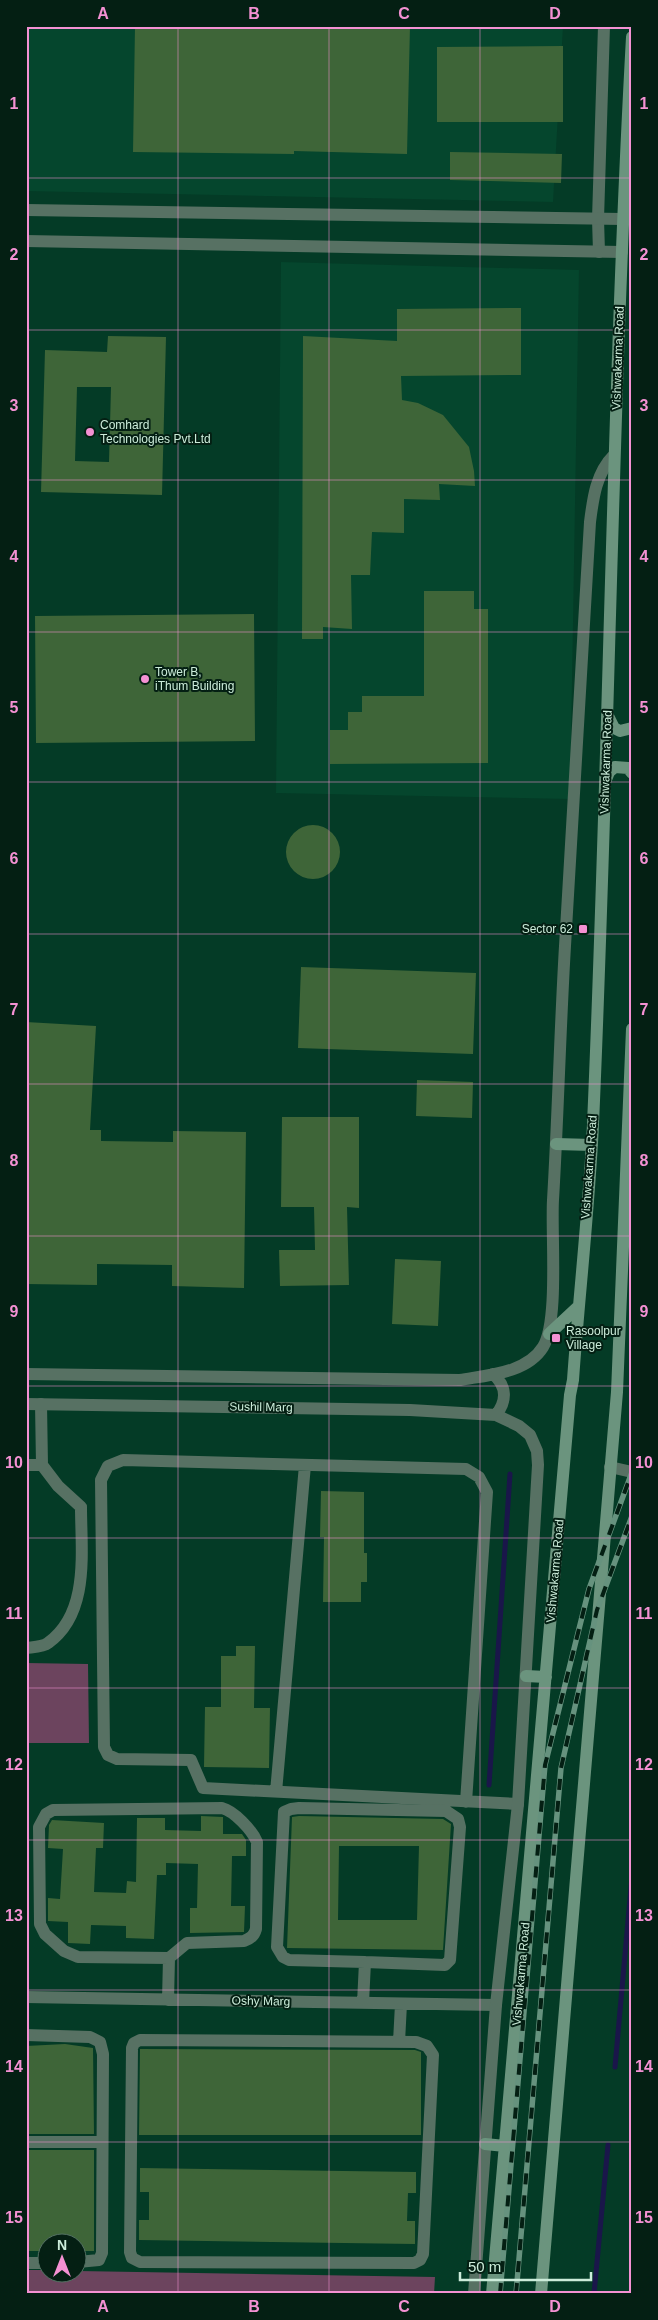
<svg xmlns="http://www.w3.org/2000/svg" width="658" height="2320" font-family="Arial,sans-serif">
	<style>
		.built { fill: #05462d }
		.green { fill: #6c445e }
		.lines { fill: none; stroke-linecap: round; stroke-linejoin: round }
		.stream { stroke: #1a164a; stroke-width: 5 }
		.building { fill: #3e6538; fill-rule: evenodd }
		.minor { stroke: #577163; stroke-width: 12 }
		.tertiary { stroke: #577163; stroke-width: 12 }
		.secondary { stroke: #6b947e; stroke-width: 12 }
		.rail-casing { stroke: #66927e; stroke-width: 5.5 }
		.rail { stroke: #041f13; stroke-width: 4; stroke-dasharray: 11; stroke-linecap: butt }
		.grid { fill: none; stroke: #f491d3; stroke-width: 1; stroke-opacity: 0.55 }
		.poi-dot { fill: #f491d3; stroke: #041f13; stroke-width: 2 }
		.labels { text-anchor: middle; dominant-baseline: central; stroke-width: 4; stroke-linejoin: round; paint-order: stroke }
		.street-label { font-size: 12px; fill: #ccecda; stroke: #041f13 }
		.poi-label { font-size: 12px; fill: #ccecda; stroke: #041f13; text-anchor: start }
		.neatline { fill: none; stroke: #f491d3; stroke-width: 2 }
		.grid-label { font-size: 16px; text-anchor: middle; font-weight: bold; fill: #f491d3 }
	</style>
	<rect width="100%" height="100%" fill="#043b26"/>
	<path class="built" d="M26,26h537l-10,176 -527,-11z
		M281,262l298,8 -9,529 -294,-6z"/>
	<path class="green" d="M26,1663l62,1 1,79h-63z
		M26,2270h21l1,2 30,-1 357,6 -1,17h-408z"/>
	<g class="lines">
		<path class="stream" d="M489,1785l21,-311
			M615,2067l17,-191
			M594,2294l14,-149"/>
	</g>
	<path class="building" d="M135,26h275l-3,128 -113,-3v3l-161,-2z
		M563,46v76h-126v-75z
		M450,152l112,2 -1,29 -111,-3z
		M521,308v67l-120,1 1,24 16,3 25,12 26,32 5,24 1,15 -36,-2 1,16 -36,-1v34l-32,-1 -2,43h-19l1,54 -29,-2v12h-21l1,-303 94,5v-32z
		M108,336l58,1 -4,158 -121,-3 4,-142 62,2zM77,387h34l-2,75 -34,-1z
		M424,591h50v18h14v154l-158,1v-34h18v-18h14v-16h62z
		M254,614l1,127 -219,2 -1,-127z
		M286 852a27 27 0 1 1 54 0a27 27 0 1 1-54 0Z
		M301,967l175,6 -3,81 -175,-6z
		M26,1022l70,4 -6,104h11v11l72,1v-11l73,1 -2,156 -72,-2v-21l-75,-1v21l-71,-1z
		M417,1080l56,2 -1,36 -56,-2z
		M282,1117h77v91l-12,-1 2,78 -69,1 -1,-36h36l-1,-43h-33z
		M395,1259l46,2 -3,65 -46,-2z
		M321,1491l43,1v61h3v29h-6v20h-38l1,-65h-4z
		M236,1646h19l-1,62h16l-1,60 -65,-1 1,-60h16v-51h15z
		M201,1816l22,1v17h19l4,6v16h-14l-1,50h14l-1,26 -54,1v-25h7l1,-44 -32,-1v12h-9l-3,64 -28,-1v-12l-35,-1 -1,19 -22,-1v-21l-20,-1v-23l12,1 3,-50 -15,-1 1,-23 3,-5 52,3 -1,25h-7l-2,44 32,1 1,-12 9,1 1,-64h28v12l36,1z
		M299,1816l144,3 8,5 -8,126 -156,-2 5,-131zM339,1846h80l-2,74h-79z
		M65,2044l28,4 1,86h-68v-88z
		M140,2049l275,1 6,2v83h-282z
		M26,2150h68v101h-16v-9h-30v9h-22z
		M140,2168l276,4v21h-8l-1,28h8v23l-276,-4v-20h10v-28h-9z"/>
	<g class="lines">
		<path class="minor" d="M599,252l-1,-33 6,-193
			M26,1465h16
			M610,1467l22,5
			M26,1648c7,-1 17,-1 22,-5 42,-30 33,-91 33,-136l-23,-21 -16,-21 -1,-61
			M276,1792l29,-327
			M466,1802l21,-310 -8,-15 -13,-8 -343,-9 -15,6 -7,14 3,267 4,8 9,4 74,1 12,28 315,16
			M222,1808c12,3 30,22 35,34l-1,87c-2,7 -5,9 -12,12l-57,2 -18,15 -91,-1 -14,-6 -19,-17 -5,-10 -1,-97 7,-13 7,-4z
			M26,1997l470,8
			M168,2000l1,-42
			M363,2003l2,-41 -76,-2 -6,-3 -6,-10 7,-135 7,-3 8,-1 147,3 12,8 2,8 -10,133 -5,5 -80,-3
			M26,2035l64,2 10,5 3,12 -1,199 -3,7 -21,2
			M140,2040l276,2 11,4 6,9 -10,199 -3,6 -6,3 -274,-1 -8,-4 -2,-6 2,-204 2,-5z
			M399,2042l2,-38
			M26,2142h76
			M26,2263h22"/>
		<path class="tertiary" d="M26,210l596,9
			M26,241l596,11
			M26,1374l434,6c28,-5 67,-7 83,-33 16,-26 8,-113 10,-147 5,-84 7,-169 12,-254 8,-141 17,-283 25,-424 3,-24 6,-49 24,-67
			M493,1374c14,12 14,27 3,41
			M26,1404l384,6 86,5 23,11 11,9 7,16 1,14 -20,339 -22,201 -22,289"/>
		<path class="secondary" d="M608,716l6,12 6,3 12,-3
			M605,782l4,-10 6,-5 13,1 4,5
			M556,1144l36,1
			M549,1334l30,-28
			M526,1676l20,1
			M485,2144l20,2
			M492,2294l78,-899 3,-15c6,-85 16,-170 20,-256 16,-362 19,-725 39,-1087
			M541,2294l76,-902 15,-363"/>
		<defs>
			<path id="rail" d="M500,2294l45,-529 44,-176 43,-117
				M516,2294l45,-526 36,-158 35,-94"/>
		</defs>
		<use href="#rail" class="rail-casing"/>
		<use href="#rail" class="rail"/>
	</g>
	<path class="grid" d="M178,26v2268M329,26v2268M480,26v2268M26,178h606M26,330h606M26,480h606M26,632h606M26,782h606M26,934h606M26,1084h606M26,1236h606M26,1386h606M26,1538h606M26,1688h606M26,1840h606M26,1990h606M26,2142h606"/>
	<g class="poi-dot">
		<circle cx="90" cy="432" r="5"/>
		<circle cx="145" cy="679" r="5"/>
		<rect x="578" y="924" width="10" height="10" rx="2.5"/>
		<rect x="551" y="1333" width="10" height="10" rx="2.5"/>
	</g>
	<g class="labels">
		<g class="street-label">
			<text transform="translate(618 358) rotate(-88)">Vishwakarma Road</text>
			<text transform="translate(606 762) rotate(-88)">Vishwakarma Road</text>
			<text transform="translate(589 1167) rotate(-86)">Vishwakarma Road</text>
			<text transform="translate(261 1407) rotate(1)">Sushil Marg</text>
			<text transform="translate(555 1571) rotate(-85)">Vishwakarma Road</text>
			<text transform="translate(521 1974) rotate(-85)">Vishwakarma Road</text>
			<text transform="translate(261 2001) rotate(1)">Oshy Marg</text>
		</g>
		<g class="poi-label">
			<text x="100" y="425">Comhard<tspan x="100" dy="14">Technologies Pvt.Ltd</tspan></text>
			<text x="155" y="672">Tower B,<tspan x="155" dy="14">iThum Building</tspan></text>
			<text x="573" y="929" text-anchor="end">Sector 62</text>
			<text x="566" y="1331">Rasoolpur<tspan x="566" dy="14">Village</tspan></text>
		</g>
	</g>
	<rect width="658" height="2320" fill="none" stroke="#041f13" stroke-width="55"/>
	<g transform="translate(62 2258)"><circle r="24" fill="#041f13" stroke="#547163"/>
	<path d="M0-4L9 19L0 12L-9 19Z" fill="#f491d3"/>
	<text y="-8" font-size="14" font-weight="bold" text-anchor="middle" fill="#ccecda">N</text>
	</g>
	<path d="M460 2272v8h131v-8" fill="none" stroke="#ccecda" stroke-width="2.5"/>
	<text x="468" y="2272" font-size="15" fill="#ccecda" stroke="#041f13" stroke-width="4" paint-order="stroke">50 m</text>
	<rect x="28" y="28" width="602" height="2264" class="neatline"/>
	<g class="grid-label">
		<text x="103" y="19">A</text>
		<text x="254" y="19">B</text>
		<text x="404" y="19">C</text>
		<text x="555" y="19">D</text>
		<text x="14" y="109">1</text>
		<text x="644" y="109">1</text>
		<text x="14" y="260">2</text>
		<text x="644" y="260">2</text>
		<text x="14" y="411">3</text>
		<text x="644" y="411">3</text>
		<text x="14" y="562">4</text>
		<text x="644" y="562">4</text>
		<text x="14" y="713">5</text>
		<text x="644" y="713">5</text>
		<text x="14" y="864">6</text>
		<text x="644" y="864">6</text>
		<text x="14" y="1015">7</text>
		<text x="644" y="1015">7</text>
		<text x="14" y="1166">8</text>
		<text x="644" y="1166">8</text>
		<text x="14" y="1317">9</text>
		<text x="644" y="1317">9</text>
		<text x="14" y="1468">10</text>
		<text x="644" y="1468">10</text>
		<text x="14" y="1619">11</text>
		<text x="644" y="1619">11</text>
		<text x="14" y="1770">12</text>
		<text x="644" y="1770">12</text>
		<text x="14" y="1921">13</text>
		<text x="644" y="1921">13</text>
		<text x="14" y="2072">14</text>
		<text x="644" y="2072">14</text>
		<text x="14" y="2223">15</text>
		<text x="644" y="2223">15</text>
		<text x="103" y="2312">A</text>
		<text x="254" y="2312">B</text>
		<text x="404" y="2312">C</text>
		<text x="555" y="2312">D</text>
	</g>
</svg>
